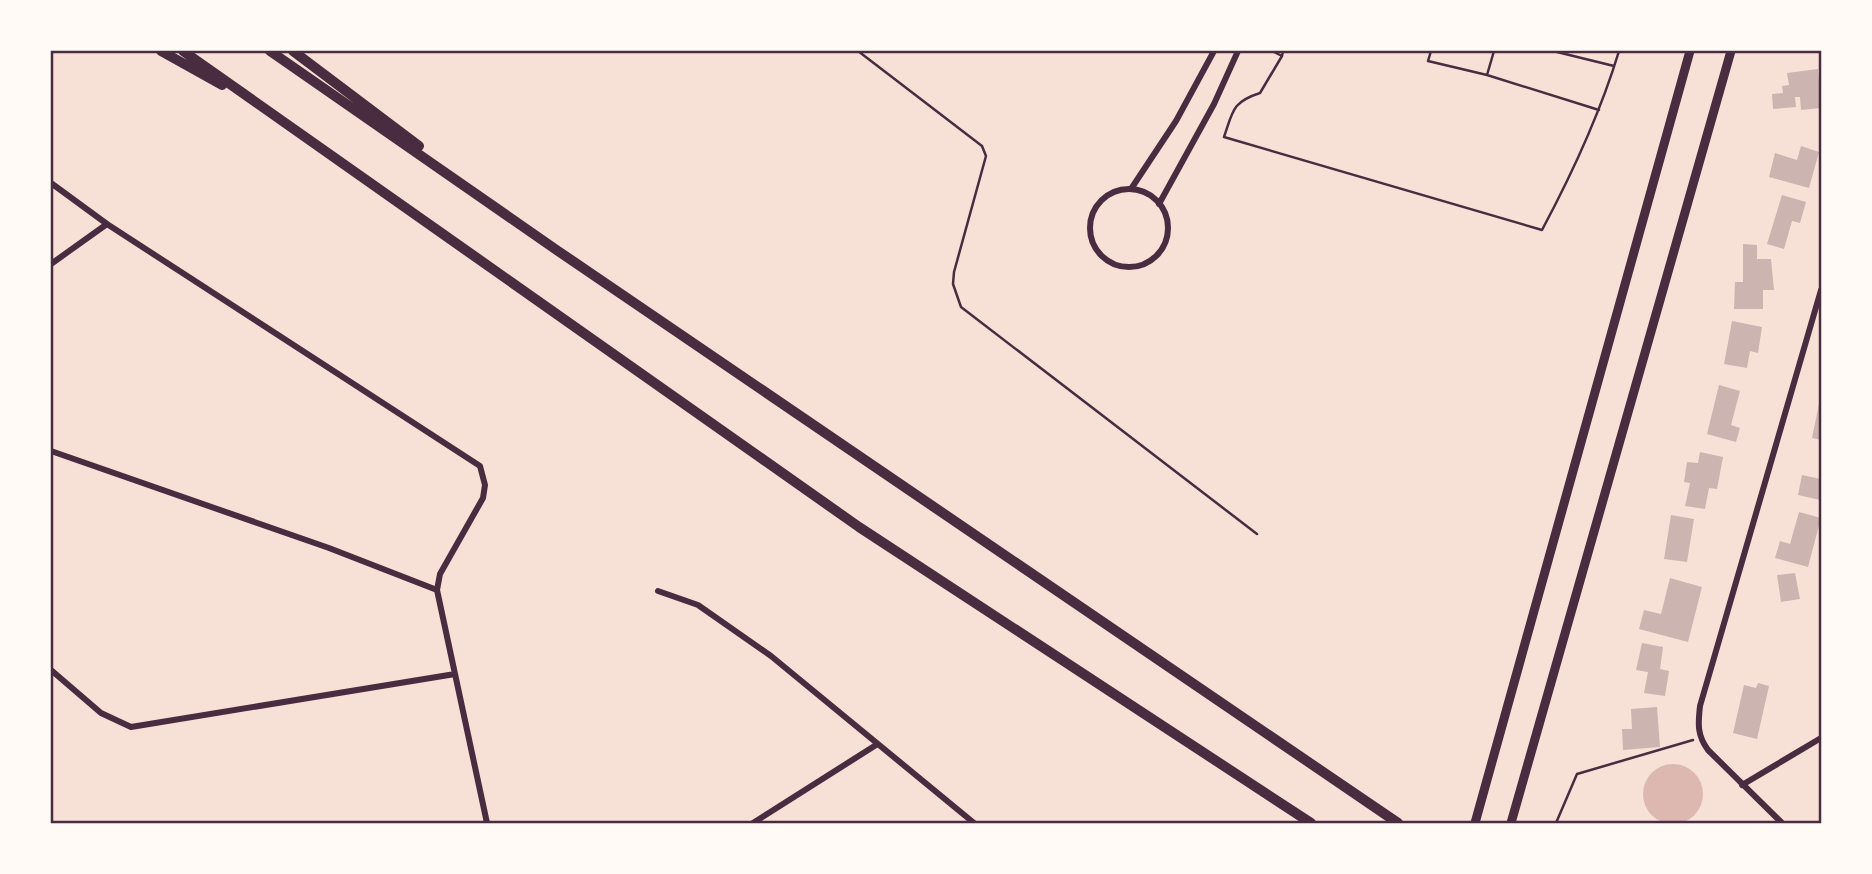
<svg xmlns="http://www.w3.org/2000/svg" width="1872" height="874" font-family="'Alegreya Sans',sans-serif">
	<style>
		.water { fill: #dcb8b0 }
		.building { fill: #ccb4b1 }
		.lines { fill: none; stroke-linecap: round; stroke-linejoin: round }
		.path { stroke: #4a2c40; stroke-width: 2.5 }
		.service { stroke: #4a2c40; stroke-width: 2.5 }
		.minor { stroke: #4a2c40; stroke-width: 6 }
		.primary { stroke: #4a2c40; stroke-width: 9 }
		.motorway { stroke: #4a2c40; stroke-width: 10 }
		.neatline { fill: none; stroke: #4a2c40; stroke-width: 2.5 }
	</style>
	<rect width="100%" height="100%" fill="#f7e1d7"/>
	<path class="water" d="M1643 794a30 30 0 1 1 60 0a30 30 0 1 1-60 0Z"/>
	<path class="building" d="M1818,69l3,39 -20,2 -1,-13h-5l1,10 -23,2 -1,-15 11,-1 -1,-7 7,-1 -2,-12z
		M1801,146l18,6 -10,36 -40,-11 6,-24 22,7z
		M1782,195l24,7 -6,21 -8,-2 -8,28 -17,-5z
		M1743,244l14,1v14h14l3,31h-11v19h-29l1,-27h8z
		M1732,321l30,6 -4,26 -8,-2 -3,17 -23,-4z
		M1719,385l21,6 -9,34 9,3 -4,14 -29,-8z
		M1820,399h1v41l-9,-2z
		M1700,452l23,5 -6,32 -8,-1 -4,21 -20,-3 5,-23 -6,-1 3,-20 11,1z
		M1802,475l19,4 -1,21 -22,-5z
		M1799,512l22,6 -13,49 -33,-9 5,-17 10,3z
		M1671,515l23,4 -7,43 -23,-3z
		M1795,573l5,26 -19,3 -4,-27z
		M1670,578l32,9 -14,55 -49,-13 5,-19 17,4z
		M1642,643l21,4 -3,22 9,2 -4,25 -21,-3 4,-21 -12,-2z
		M1758,683l11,3 -12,53 -24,-6 11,-48 12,3z
		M1657,707l3,40 -37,3 -1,-21h10l-1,-20z"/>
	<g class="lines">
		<path class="path" d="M858,51l124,95 4,10 -32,116 -1,12 8,23 296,227
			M1556,823l21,-49 116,-34"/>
		<path class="service" d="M1272,51l10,5 1,-5
			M1431,51l-3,10 59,14 112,35
			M1553,51l61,15
			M1282,56l-22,37c-28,9 -27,18 -36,44l318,93c31,-58 58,-116 77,-179
			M1487,75l7,-24"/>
		<path class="minor" d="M51,183l56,41 373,242 5,19 -2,13 -43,76 -3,16 50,233
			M1131,189l45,-68 38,-70
			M1090 228a39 39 0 1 1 78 0a39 39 0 1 1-78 0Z
			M1159,204l55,-100 24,-53
			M51,264l56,-40
			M51,451l278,97 108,42
			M658,591l40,14 73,51 203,167
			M51,670l50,43 30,14 324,-53
			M1742,785l79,-47
			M753,823l123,-78
			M1782,823l-74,-73c-11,-15 -10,-26 -8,-44l121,-416"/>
		<path class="primary" d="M1475,823l215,-772
			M1511,823l220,-772"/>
		<path class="motorway" d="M161,51l61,34
			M183,51l676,476 452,296
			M270,51l288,200 840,572
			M293,51l126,95"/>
	</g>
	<rect width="1872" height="874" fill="none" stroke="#fffaf5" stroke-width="105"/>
	<rect x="52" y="52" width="1768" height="770" class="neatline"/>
</svg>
